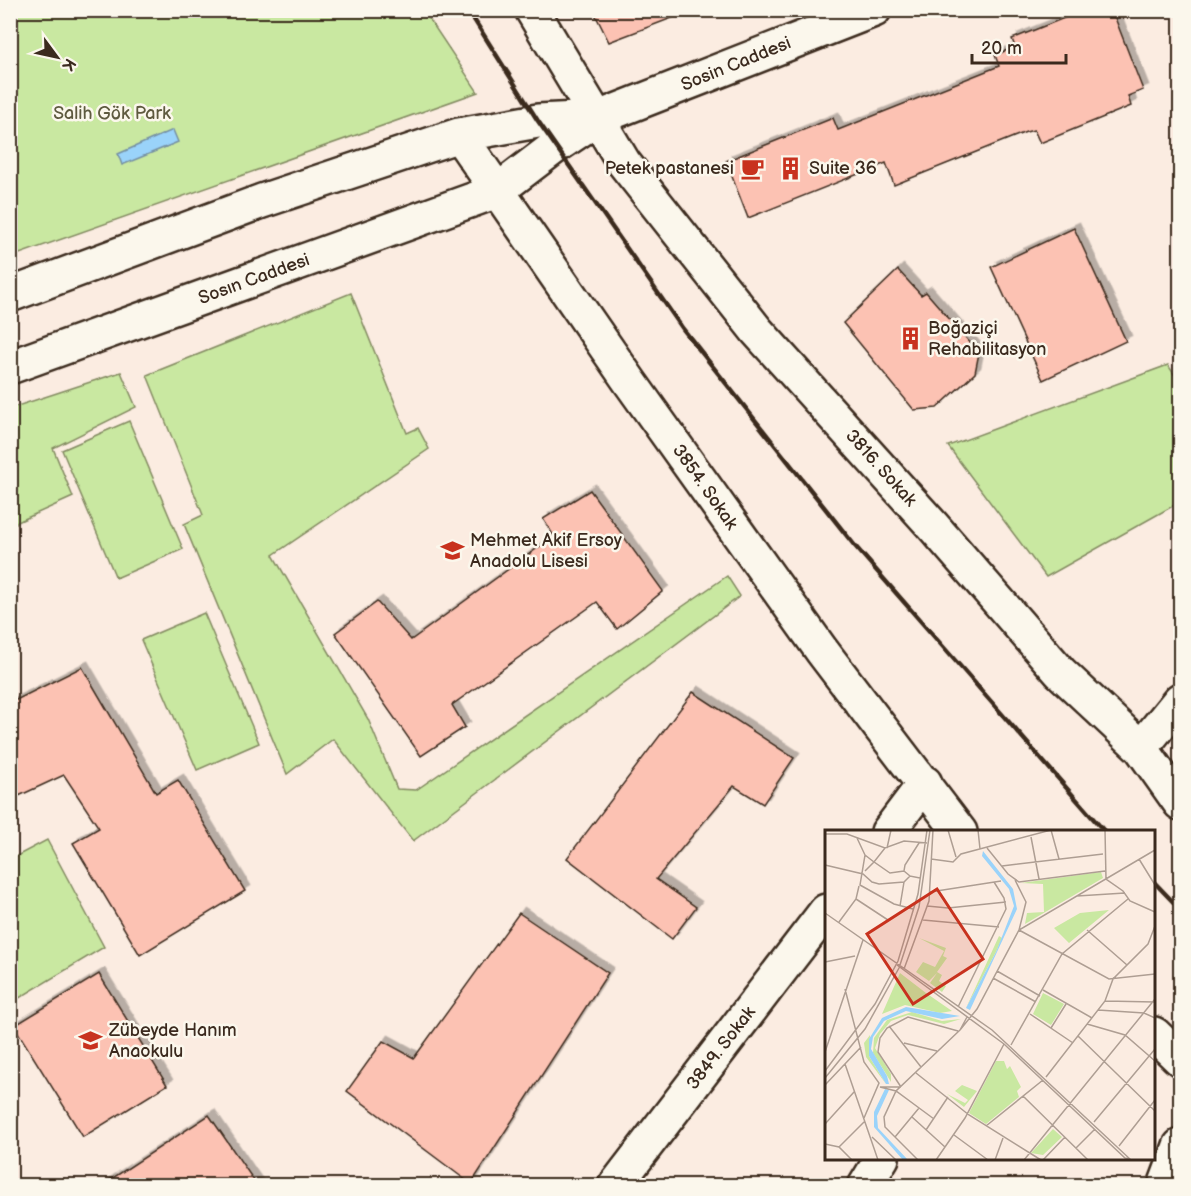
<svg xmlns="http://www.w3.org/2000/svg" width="1191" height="1196" font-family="'Balsamiq Sans',sans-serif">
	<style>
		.green { fill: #c9e8a1; stroke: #828960; stroke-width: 1.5 }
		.water { fill: #9ad3fa; stroke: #748fa2; stroke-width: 1.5 }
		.building { fill: #fcc2b3; stroke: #3b2a1e; stroke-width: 1.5; filter: url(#shadow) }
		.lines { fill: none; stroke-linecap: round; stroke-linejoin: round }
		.minor-casing { stroke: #3b2a1e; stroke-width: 38 }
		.minor { stroke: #fbf7ec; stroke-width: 33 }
		.rail { stroke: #3b2a1e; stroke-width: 4.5 }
		.labels { text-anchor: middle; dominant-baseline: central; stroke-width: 5; stroke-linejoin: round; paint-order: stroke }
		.street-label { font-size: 18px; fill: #3b2a1e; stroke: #fbf7ec }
		.park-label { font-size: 18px; fill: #5e5a3f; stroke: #fbf7ec }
		.poi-label { font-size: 18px; fill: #3b2a1e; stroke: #fbf7ec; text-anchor: start }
		.inset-road { fill: none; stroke: #ae9e93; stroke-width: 1.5 }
		.view { fill: #c8321e; fill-opacity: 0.15; stroke: #c8321e; stroke-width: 3 }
		.inset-edge { fill: none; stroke: #3b2a1e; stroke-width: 3 }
	</style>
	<defs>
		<filter id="shadow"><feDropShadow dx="5.5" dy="-5.5" stdDeviation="0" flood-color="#0004"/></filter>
	</defs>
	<rect width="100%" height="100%" fill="#fbece1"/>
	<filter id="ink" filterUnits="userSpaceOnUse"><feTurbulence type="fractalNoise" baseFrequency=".0167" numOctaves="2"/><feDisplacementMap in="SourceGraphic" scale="12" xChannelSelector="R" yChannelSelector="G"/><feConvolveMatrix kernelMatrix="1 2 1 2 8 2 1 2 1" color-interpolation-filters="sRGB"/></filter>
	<g filter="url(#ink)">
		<path class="green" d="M11,11h413l54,81 -467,165z
			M351,293l56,140 11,-5 11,21 -156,106 95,164 29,70 19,1 311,-214 13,20 -327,245 -80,-102 -46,35 -103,-250 19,-9 -56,-140z
			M1168,365l12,18v119l-134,75 -98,-131z
			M121,372l15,35 -83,41 20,49 -62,28v-117z
			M129,421l54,128 -67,29 -54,-128z
			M204,613l55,130 -62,27 -56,-130z
			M47,840l57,107 -93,56v-144z"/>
		<path class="water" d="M173,130l5,12 -56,23 -4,-11z"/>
		<path class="building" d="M593,10h92v3l-76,29z
			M1084,10h28l31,80 -15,6 3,10 -91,37 -6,-13 -8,2 -132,53 -8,-22 -138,55 -22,-57 107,-43 5,12 161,-64 -4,-11 20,-8 -3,-8z
			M1074,228l52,113 -83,39 -52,-113z
			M898,270l23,25 5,-3 53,61 -4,20 -38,35 -23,2 -71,-87z
			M590,490l73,101 -46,38 -20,-27 -145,103 13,22 -44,29 -86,-123 42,-31 34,38 143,-104 -11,-17z
			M82,667l74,126 22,-13 67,111 -105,64 -67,-112 26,-15 -35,-53 -54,25v-97z
			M693,692l101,66 -31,46 -29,-18 -78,93 40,28 -24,32 -105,-81z
			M519,913l89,60 -137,211 -124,-93 36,-50 31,17z
			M99,974l68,111 -84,52 -69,-111z
			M209,1115l48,70h-155z"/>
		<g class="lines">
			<defs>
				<path id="minor" d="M532,10l92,153 133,168 176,195 127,146 81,76 39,55
					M459,135l171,247 192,269 138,181
					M10,295l252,-94 197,-66 79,-14 60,-3
					M10,367l487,-176 59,-45 42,-28 276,-108
					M1141,748l39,-48
					M888,832l37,-49
					M1154,1034l26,25
					M615,1186l211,-275
					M865,1186l17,-28
					M1165,1186l15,-40"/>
			</defs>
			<use href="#minor" class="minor-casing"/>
			<use href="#minor" class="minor"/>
			<path class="rail" d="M468,10l70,111 145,208 172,217 250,286
				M1154,882l26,27"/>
		</g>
	</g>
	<defs>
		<symbol id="cafe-bare" viewBox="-9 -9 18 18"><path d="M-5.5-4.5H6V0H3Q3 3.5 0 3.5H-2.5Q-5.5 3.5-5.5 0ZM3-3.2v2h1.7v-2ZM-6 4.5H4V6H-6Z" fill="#c8321e" stroke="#fbf7ec" stroke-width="2.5" paint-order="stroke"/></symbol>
		<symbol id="building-bare" viewBox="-9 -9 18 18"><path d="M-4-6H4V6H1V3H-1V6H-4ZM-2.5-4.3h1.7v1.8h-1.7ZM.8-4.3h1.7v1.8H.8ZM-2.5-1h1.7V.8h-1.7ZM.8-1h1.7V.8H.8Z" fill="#c8321e" stroke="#fbf7ec" stroke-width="2.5" paint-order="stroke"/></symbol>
		<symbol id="school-bare" viewBox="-9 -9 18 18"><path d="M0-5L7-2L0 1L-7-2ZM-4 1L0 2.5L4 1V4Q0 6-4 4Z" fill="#c8321e" stroke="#fbf7ec" stroke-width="2.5" paint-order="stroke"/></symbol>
	</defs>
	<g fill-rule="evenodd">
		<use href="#cafe-bare" x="736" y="152" width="33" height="33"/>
		<use href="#building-bare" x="774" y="152" width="33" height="33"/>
		<use href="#building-bare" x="894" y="322" width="33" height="33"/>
		<use href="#school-bare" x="436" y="534" width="33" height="33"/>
		<use href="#school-bare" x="74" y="1024" width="33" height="33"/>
	</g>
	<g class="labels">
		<g class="street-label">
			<text transform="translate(736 64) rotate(-22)">Sosin Caddesi</text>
			<text transform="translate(254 279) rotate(-20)">Sosın Caddesi</text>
			<text transform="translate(881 468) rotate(48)">3816. Sokak</text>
			<text transform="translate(705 487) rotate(55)">3854. Sokak</text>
			<text transform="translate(721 1048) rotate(-52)">3849. Sokak</text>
		</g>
		<g class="park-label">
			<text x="112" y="113">Salih Gök Park</text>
		</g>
		<g class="poi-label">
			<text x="734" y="168" text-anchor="end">Petek pastanesi</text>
			<text x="809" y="168">Suite 36</text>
			<text x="928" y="328">Boğaziçi<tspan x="928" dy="21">Rehabilitasyon</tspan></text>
			<text x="470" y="540">Mehmet Akif Ersoy<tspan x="470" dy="21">Anadolu Lisesi</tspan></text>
			<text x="109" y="1030">Zübeyde Hanım<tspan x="109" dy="21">Anaokulu</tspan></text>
		</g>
	</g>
	<g transform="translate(825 830)">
		<rect width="330" height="330" fill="#fbece1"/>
		<path d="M276,42l2,6 -78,46 2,-11 17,-1 -1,-28 -22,-1zM284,80l-40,33 -15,-15 26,-15zM174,106l3,2 -6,14 -30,56zM94,108l27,10 -3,8 4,2 -10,14 5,3 -3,6 7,5 -4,6 -12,-9 7,-10 -8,8 -13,-9 7,-10 12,5 9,-16zM75,143l26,20 26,18 -12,2 -35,-8 -23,9zM218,163l21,11 -13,21 -18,-11zM87,182l30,9 19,-2 -17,5 -36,-9 -17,6 -11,13 -5,14 16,26v8l-18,-29 1,-15 13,-18zM45,205l-1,21 17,28 -20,-27 -2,-14zM171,231h8l3,8 3,-3 11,21 -4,4 2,6 -33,27 -17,-11zM137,255l15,6 -13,16 -17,-13 18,9 3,-3 -13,-9zM228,299l9,8 -19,18 -12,-2z" fill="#c9e8a1"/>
		<path d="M158,21l30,38 4,20 -47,101 -4,-2 30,-56 18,-46 -5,-17 -27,-33zM81,177l54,9 -18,3 -36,-8 -22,10 -11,16 -2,12 16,27 2,8h-3l-17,-28v-17l13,-21zM60,259l4,1 -12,26 1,12 30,32h-5l-29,-33v-15z" fill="#9ad3fa"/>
		<path class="inset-road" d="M123,0l8,27M153,0l2,19M226,0l8,29M280,0l1,49 17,12 7,10 25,11M1,4h21l38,14 19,-7 23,2M206,7l8,42M32,8l8,17 -5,30 34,19 19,5M62,18l4,-18M162,18l21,26 11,8 86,-11M40,25l9,7 11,-14M106,29l22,3 8,-8 90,-24M314,29l16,26M0,35l38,9 9,8 7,2 25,-2 6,-6 10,2M177,36l101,-12M40,41l9,-9 16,11 14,-2M85,46l-6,-5 1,-6 14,-22M190,50l11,22 -7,28 90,49 46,-5M105,62l71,-11M252,66l48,-3M31,69l32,21M75,76l4,-24M102,76l21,2 58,-6M0,83l167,117 139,130M98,90l76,7M14,92l17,-23 3,-13M262,100l40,35M0,132l30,-6M72,135l107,79 121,114 5,1M79,139l25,-68 4,-71M172,141l43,25M168,148l43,24M20,159l19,73 15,21 -15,35M218,160l49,28M280,171l50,1M133,177l48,-98 -2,-11 -10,-16M273,180l46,3 11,5M205,184l43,29M142,187l-7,13 17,-21 42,-79 136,-80M262,194l38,11 30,26M64,196l32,41M226,198l15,-24M253,206l77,75M79,213l33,8M186,215l51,-91 66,-55M0,222l38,-112M20,234l33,96M0,241l50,-67 23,-43 20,-67 9,-64M91,243l53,42 72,45M221,247l59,-76 8,-22 35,-35 7,-18M0,248l40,-49 34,-61 20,-61 11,-77M0,255l36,-38M76,257l-23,-35 2,-14 7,-10 21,-11 50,14M76,257h-21l16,4 38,28M198,266l65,64M87,287l33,30M269,292l61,-73M0,294l29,-32M161,296l57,-46M101,300l22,-33M129,305l34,25M47,307l24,23M70,307l24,-29M0,314l14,3 13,13M294,316l36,-46M14,317l26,-26M251,318l19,-19M93,330l-33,-33 -1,-10 12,-26 64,-61M111,330l29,-42 39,-74M170,330l8,-22M199,330l131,-161M218,330l22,-23"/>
		<path class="view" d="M112,59l46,70 -70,45 -46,-70z"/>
		<rect width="330" height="330" class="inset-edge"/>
	</g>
	<rect width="1191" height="1196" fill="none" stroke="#fbf7ec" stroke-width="36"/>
	<rect x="18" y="18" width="1155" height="1160" fill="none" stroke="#3b2a1e" stroke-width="2" filter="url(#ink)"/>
	<g transform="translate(57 57) rotate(123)" stroke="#fbf7ec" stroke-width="4.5" paint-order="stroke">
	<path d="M0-4.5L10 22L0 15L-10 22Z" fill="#3b2a1e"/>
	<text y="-9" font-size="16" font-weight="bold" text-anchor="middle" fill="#3b2a1e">K</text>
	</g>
	<path d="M972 54v9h94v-9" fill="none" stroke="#3b2a1e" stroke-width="3"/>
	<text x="981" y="54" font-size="18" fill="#3b2a1e" stroke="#fbf7ec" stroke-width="4.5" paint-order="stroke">20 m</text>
</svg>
